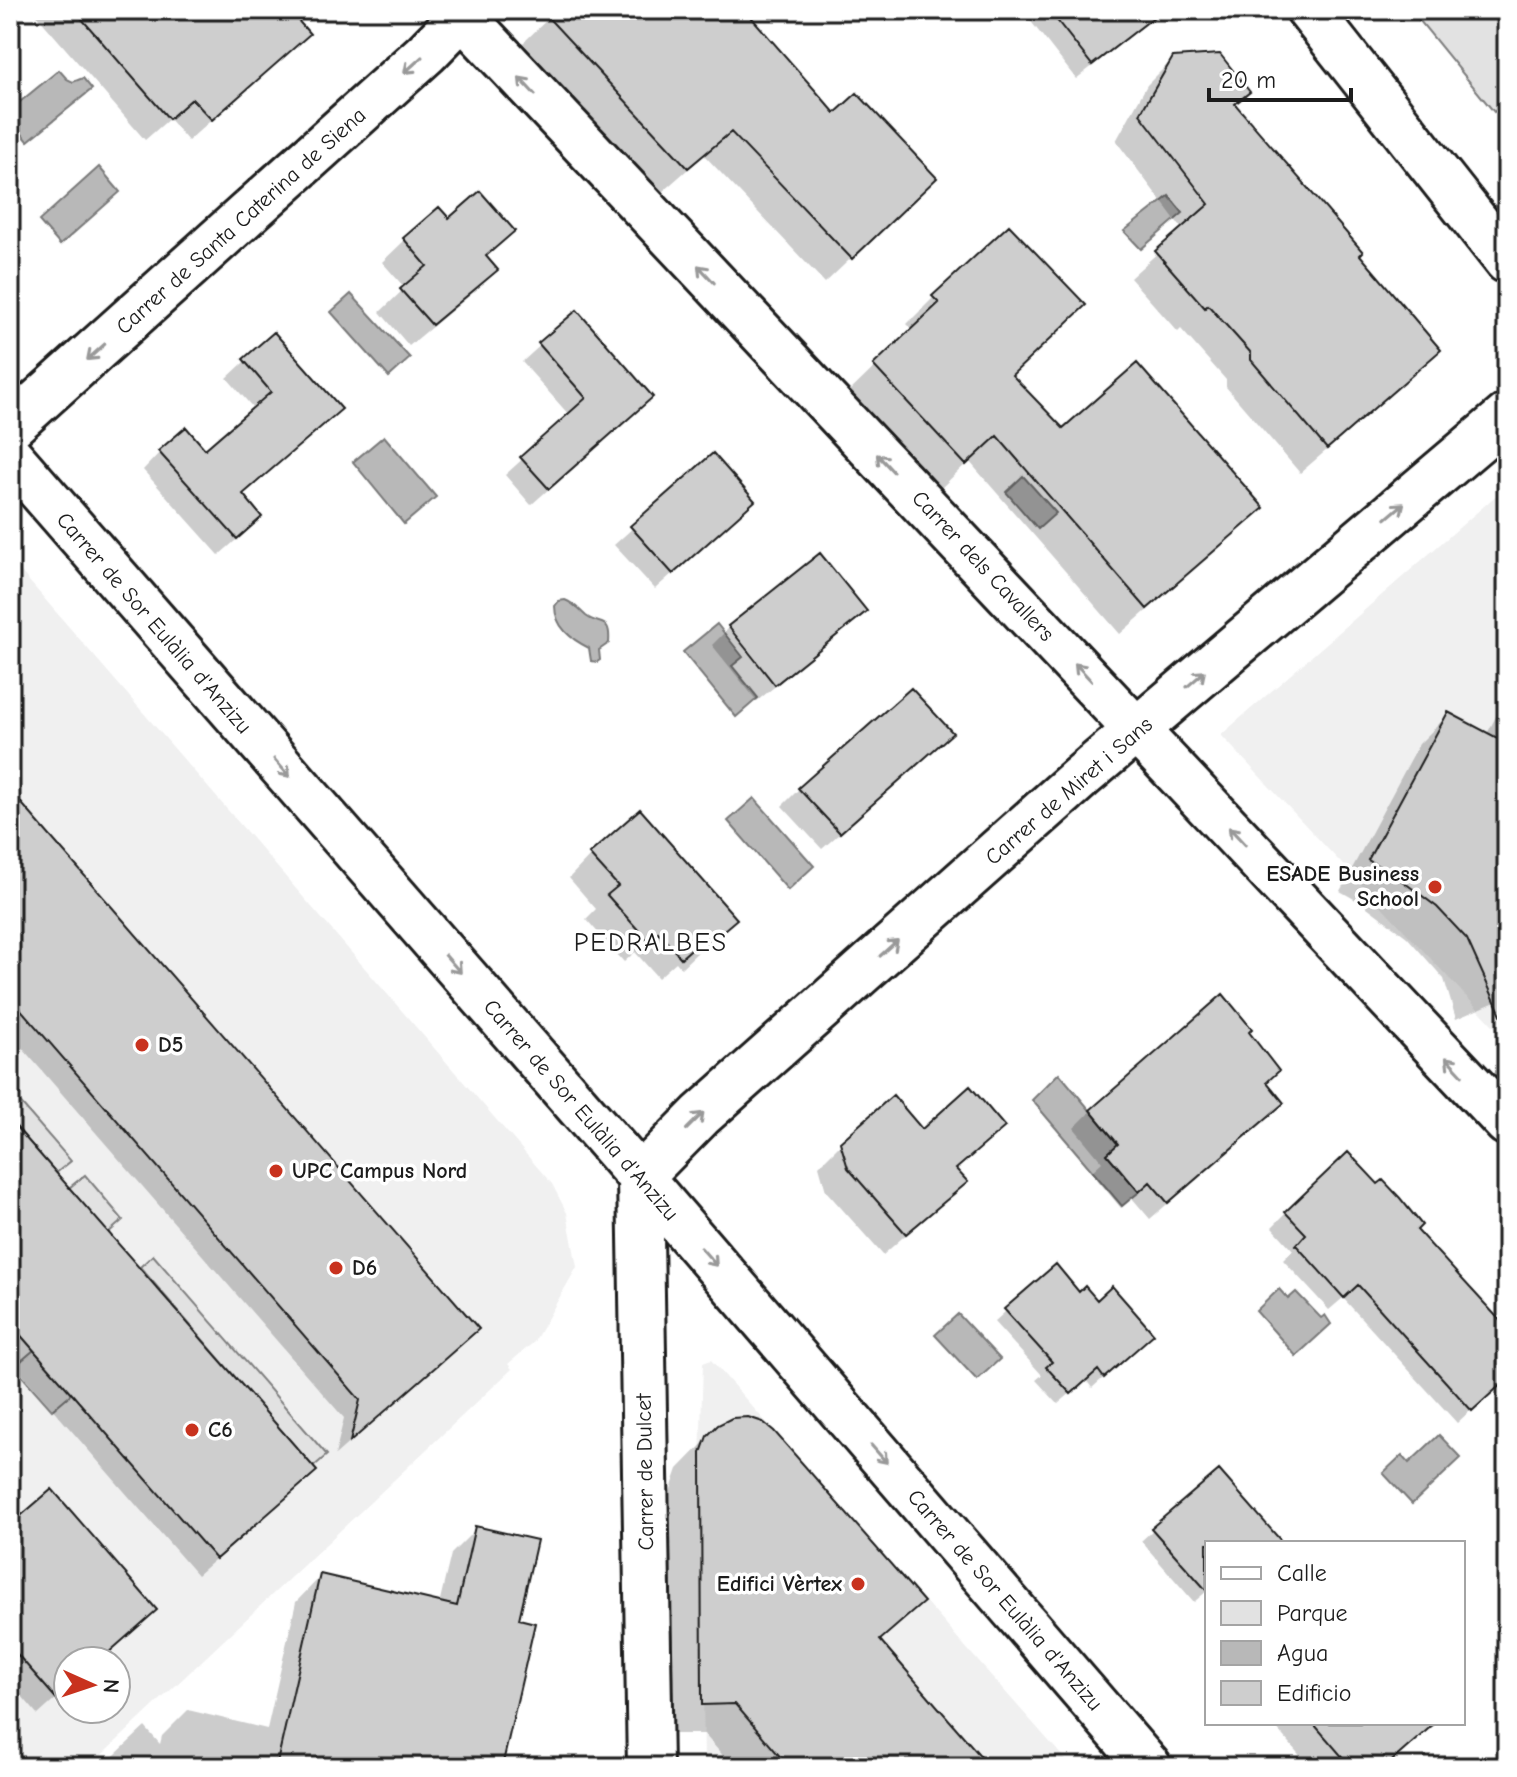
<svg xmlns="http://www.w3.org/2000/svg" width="1517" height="1777" font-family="'Comic Neue',sans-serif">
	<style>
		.built { fill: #f0f0f0; fill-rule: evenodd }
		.green { fill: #e2e2e2; stroke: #7f7f7f; stroke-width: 2 }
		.water { fill: #b8b8b8; stroke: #7a7a7a; stroke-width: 2 }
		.shadow { fill: #0003 }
		.building { fill: #cecece; stroke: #1c1c1c; stroke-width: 2 }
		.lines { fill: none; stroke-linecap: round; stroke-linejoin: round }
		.minor-casing { stroke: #1c1c1c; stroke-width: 50 }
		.tertiary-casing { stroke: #1c1c1c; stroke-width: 50 }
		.minor { stroke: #fff; stroke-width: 44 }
		.tertiary { stroke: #fff; stroke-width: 44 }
		.oneway { stroke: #999 }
		.poi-dot { fill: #c8321e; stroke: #fff; stroke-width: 3 }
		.labels { text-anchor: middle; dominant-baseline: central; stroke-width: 7; stroke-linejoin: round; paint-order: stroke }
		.street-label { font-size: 22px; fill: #1c1c1c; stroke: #fff }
		.poi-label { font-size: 22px; font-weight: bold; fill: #1c1c1c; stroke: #fff; text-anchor: start }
		.quarter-label { font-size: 26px; letter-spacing: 2px; fill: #1c1c1c; stroke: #fff }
	</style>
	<rect width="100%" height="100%" fill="#fff"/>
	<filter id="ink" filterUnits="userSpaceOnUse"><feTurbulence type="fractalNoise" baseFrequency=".0125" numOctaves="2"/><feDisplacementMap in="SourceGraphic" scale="16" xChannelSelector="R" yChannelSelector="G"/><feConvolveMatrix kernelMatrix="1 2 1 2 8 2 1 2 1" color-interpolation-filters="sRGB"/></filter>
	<g filter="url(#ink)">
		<path class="built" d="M1507,486v554l-286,-305z
			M10,559l542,625 15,29 10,54 -43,75 -26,22 4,5 -423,398h-79zM68,1661h48v48h-48z
			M711,1360l361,407h-368l-4,-307 3,-97z"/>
		<path class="green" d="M1411,10h96v91l-13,11z
			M10,1091l61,70 -15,12 -46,-53z
			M85,1175l38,45 -15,13 -39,-45z
			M153,1255l174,200 -14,12 -173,-200z
			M34,1350l38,43 -20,17 -38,-43z"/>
		<path class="water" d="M59,70l8,9 6,3 10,-4 9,11 -64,52 -18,-21v-10z
			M99,167l21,25 -60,53 -21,-24z
			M1169,196l14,17 -42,36 -17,-18z
			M351,294l59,64 -21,19 -58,-65z
			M384,436l52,61 -32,27 -51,-62z
			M1023,476l33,37 -18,16 -32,-37z
			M565,600c10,4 13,9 21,16 14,11 25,0 23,27l-10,7 1,10 -3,2 -6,-1 -2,-13c-18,-9 -34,-21 -34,-42l4,-5z
			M717,624l26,33 -11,9 26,32 -22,19 -53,-65z
			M754,798l60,68 -26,24 -60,-69z
			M1059,1073l59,71 -11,10 32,38 -17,14 -90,-106z
			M1279,1289l9,10 8,-7 25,26 4,-3 6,9 -35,32 -40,-45z
			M958,1314l42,45 -23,21 -42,-45z
			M1439,1435l22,23 -49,46 -29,-31 19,-18 7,8z"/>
		<path class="shadow" d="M32,10h254l21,24 -119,107 -19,-22 -24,21z
			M557,10h185l167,193 -84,80 -121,-128 -42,37 -139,-149z
			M1022,10h142l-88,69z
			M1174,58l74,34 -14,14 204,244 -25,26 -113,97 -74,-86v-7l-45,-51 -3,3 -48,-54 53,-48 -67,-89 31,-56z
			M448,221l64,10 -27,26 11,13 -22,22 -65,54 -29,-34 25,-24 -23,-26 23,-22z
			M934,297l129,133 198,78 -27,26 -114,100 -151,-173 -30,29 -91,-97 65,-63 -6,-6z
			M577,312l56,102 -102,91 -26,-30 65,-59 -48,-54z
			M273,335l49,91 -80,69 1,39 -24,21 -76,-85 17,-18h44l50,-43 -27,-31z
			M713,456l22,62 -80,71 -41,-44z
			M819,556l45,55 -17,17 -90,73 -45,-56 17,-17z
			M1507,695v302l-51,22 -12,-40 -37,-42 -44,-33 -23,-13 79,-147 30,-30 38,20z
			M934,750l-112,99 -40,-43 17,-17z
			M10,792l467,537 -142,126 9,-37 -334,-384z
			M591,855l143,63 -53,50 -5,-6 -18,16 -23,-26 -11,10 -38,-43 10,-10 -27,-31z
			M1246,1032l19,51 -1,37 -114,99 -18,-21 -11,10 -30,-36 11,-10 -28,-34 17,-17z
			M10,1122l287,366 -100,87 -187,-215z
			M1002,1127l-47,44 10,11 -82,73 -57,-64 -7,-25 22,-22 80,-12z
			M1286,1213l128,18 85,91 8,-7v62l-50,46 -114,-125 -14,12 -46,-50 10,-10 -21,-23z
			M1055,1267l23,28 62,50 -48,43 -6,-8 -28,24 -22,-24 6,-5 -48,-53z
			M719,1427l202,175 -42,40 109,125h-255l-29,-33h-31l-3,-242 8,-23z
			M10,1527l88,134h-30v27l-30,27 -28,-33z
			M476,1529l41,91 -18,147h-397l43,-40 15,17 2,-8 26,-26 79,19 29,-127 25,-26 118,28 12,-50z
			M1153,1530l108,13h-54v48l-13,11 -53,-61z
			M1282,1723h140l4,6 -40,38h-76l-34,-39z"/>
		<path class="building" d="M74,10h215l21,24 -98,86 -20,-21 -23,20z
			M541,10h204l90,103 22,-20 80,85 -85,81 -121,-127 -43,36z
			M1049,10h114l-71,55z
			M1220,54l30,38 -15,12 128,148 -3,3 81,95 -114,99 -76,-89v-7l-43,-48 -3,3 -50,-57 54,-47 -69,-90 33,-57z
			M480,191l35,40 -29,25 12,14 -66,55 -32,-36 27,-23 -24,-28 36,-31 10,11z
			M1009,225l77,80 -74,70 51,53 74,-65 127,145 -117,101 -150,-173 -31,29 -93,-100 66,-62 -7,-7z
			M577,310l76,87 -104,92 -29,-32 66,-59 -48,-55z
			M274,332l68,77 -99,85 19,23 -25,22 -79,-88 28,-24 19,22 66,-57 -28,-33z
			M713,453l42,48 -82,73 -43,-48z
			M820,553l47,58 -92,74 -47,-59z
			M911,688l42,45 -113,100 -42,-45z
			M1448,712l59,31v285l-40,-89 -30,-32 -44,-33 -25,-14z
			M10,790l469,539 -129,113 10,-42 -350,-403z
			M640,809l97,110 -33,28 -5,-5 -18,16 -23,-26 -10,9 -41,-46 11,-9 -29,-32z
			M1223,994l29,35 -3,3 30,39 -12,11 17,21 -116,100 -18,-21 -11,10 -32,-38 11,-10 -28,-34z
			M970,1086l35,41 -49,42 12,13 -62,52 -58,-66 -8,-26 53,-47 29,34z
			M10,1120l307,351 -101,88 -206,-236z
			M1348,1152l30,32 5,-4 17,18 22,27 -5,5 90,98v51l-35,32 -114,-126 -14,13 -48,-53 10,-11 -21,-22z
			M1056,1264l23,28 6,-6 12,14 15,-14 42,48 -50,44 -6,-8 -27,24 -25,-27 6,-5 -48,-53z
			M748,1417l15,5 11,9 150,171 -44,38 110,127h-201l-54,-63 -33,1 -1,-252 6,-17 11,-11 14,-7z
			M1219,1470l64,73h-76v48l-56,-63z
			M52,1489l105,121 -58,51h-31v51l-58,-66v-121z
			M475,1526l62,14 -18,79 16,4 -33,144h-226l44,-193 137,32z
			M1313,1723h122l-50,44h-34z"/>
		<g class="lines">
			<defs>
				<path id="minor" d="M457,10l1050,1113
					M10,427l416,-374 42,-43
					M10,456l630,721 509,590
					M640,1177l61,-62 380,-338 426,-361
					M640,1177l10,590"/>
				<path id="tertiary" d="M1309,10l198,251"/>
			</defs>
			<use href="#minor" class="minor-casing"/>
			<use href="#tertiary" class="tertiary-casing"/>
			<use href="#minor" class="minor"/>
			<use href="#tertiary" class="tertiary"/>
		</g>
		<defs><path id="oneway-shaft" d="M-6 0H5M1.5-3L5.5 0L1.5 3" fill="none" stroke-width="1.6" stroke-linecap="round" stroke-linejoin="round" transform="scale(2)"/></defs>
		<g class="oneway">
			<use href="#oneway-shaft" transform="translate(413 65) rotate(138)"/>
			<use href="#oneway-shaft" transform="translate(527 86) rotate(-133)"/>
			<use href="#oneway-shaft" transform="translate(706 274) rotate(-133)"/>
			<use href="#oneway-shaft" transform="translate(96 352) rotate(138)"/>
			<use href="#oneway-shaft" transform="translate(885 463) rotate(-133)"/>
			<use href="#oneway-shaft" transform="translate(1395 511) rotate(-40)"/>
			<use href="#oneway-shaft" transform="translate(1083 672) rotate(-133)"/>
			<use href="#oneway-shaft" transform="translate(1196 679) rotate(-41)"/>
			<use href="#oneway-shaft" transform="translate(282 768) rotate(49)"/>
			<use href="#oneway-shaft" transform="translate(1237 836) rotate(-133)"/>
			<use href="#oneway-shaft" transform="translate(889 948) rotate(-42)"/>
			<use href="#oneway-shaft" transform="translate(453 964) rotate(49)"/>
			<use href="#oneway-shaft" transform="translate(1454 1066) rotate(-133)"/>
			<use href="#oneway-shaft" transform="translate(695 1121) rotate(-45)"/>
			<use href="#oneway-shaft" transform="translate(709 1257) rotate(49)"/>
			<use href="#oneway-shaft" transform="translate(879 1454) rotate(49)"/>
		</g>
	</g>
	<g class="poi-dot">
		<circle cx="1435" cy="887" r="8"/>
		<circle cx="142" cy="1045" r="8"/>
		<circle cx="276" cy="1171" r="8"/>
		<circle cx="336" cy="1268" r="8"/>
		<circle cx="192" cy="1430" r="8"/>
		<circle cx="858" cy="1584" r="8"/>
	</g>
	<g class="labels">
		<g class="street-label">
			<text transform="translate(241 221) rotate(-42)">Carrer de Santa Caterina de Siena</text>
			<text transform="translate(983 566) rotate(47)">Carrer dels Cavallers</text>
			<text transform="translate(154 623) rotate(49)">Carrer de Sor Eulàlia d'Anzizu</text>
			<text transform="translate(1069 791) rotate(-41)">Carrer de Miret i Sans</text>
			<text transform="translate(581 1110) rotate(49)">Carrer de Sor Eulàlia d'Anzizu</text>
			<text transform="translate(645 1472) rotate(-91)">Carrer de Dulcet</text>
			<text transform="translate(1005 1600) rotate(49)">Carrer de Sor Eulàlia d'Anzizu</text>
		</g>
		<g class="poi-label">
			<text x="1419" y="874" text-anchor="end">ESADE Business<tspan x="1419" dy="25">School</tspan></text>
			<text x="158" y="1045">D5</text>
			<text x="292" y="1171">UPC Campus Nord</text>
			<text x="352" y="1268">D6</text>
			<text x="208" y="1430">C6</text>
			<text x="842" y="1584" text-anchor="end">Edifici Vèrtex</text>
		</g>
		<g class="quarter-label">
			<text x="651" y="943">PEDRALBES</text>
		</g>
	</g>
	<rect width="1517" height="1777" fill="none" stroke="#fff" stroke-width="40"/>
	<rect x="20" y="20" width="1477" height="1737" fill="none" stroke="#1c1c1c" stroke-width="3" filter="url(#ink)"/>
	<rect x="1205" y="1541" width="260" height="184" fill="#ffffff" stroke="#a4a4a4" stroke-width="2"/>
	<rect x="1221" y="1567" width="40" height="12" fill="#ffffff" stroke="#a4a4a4" stroke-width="2"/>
	<text x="1277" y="1581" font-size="24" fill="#1c1c1c">Calle</text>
	<rect x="1221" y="1601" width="40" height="24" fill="#e2e2e2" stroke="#a4a4a4" stroke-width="2"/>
	<text x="1277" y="1621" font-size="24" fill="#1c1c1c">Parque</text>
	<rect x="1221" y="1641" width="40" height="24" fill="#b8b8b8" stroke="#a4a4a4" stroke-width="2"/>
	<text x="1277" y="1661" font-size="24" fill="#1c1c1c">Agua</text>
	<rect x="1221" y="1681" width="40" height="24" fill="#cecece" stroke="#a4a4a4" stroke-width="2"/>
	<text x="1277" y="1701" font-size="24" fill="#1c1c1c">Edificio</text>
	<g transform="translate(92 1685) rotate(93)"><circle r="38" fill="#ffffff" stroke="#a4a4a4" stroke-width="2"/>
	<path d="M0-6L14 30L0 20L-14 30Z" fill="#c8321e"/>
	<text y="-12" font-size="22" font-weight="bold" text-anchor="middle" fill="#1c1c1c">N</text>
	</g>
	<path d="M1209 88v12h142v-12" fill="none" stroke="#1c1c1c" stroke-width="4"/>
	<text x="1221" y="88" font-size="24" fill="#1c1c1c" stroke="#ffffff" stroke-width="6" paint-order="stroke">20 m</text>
</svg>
